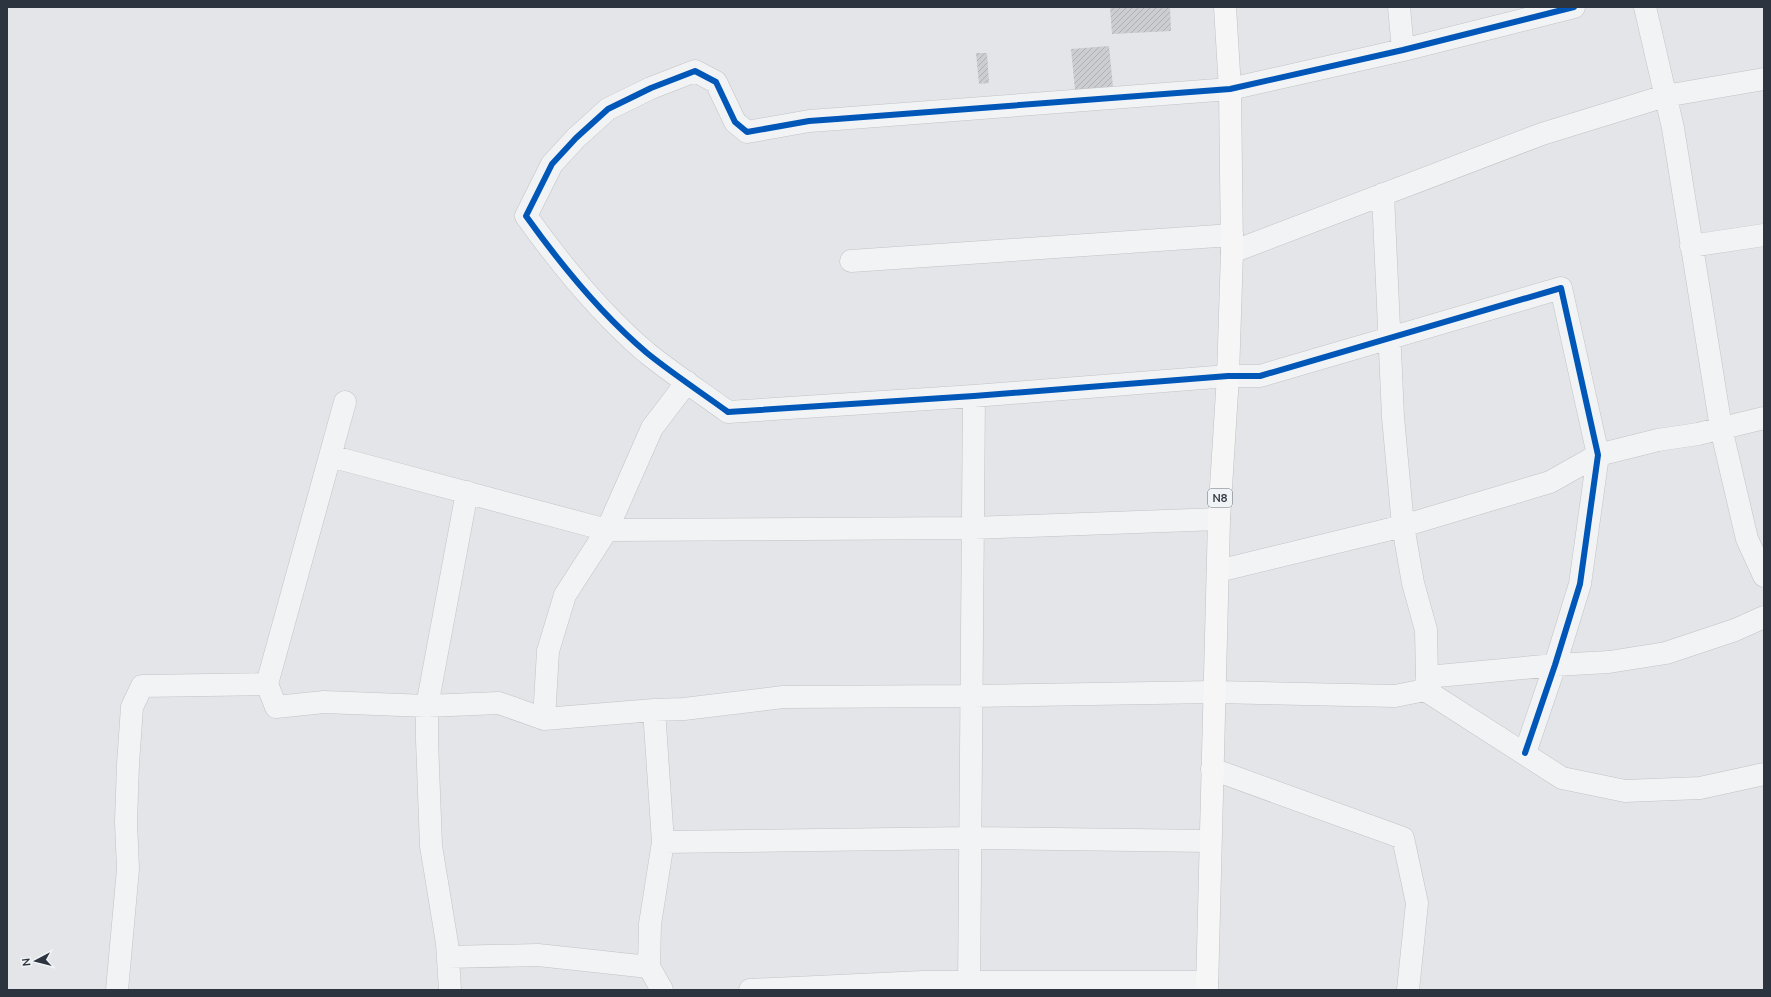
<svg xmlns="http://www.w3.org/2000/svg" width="1771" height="997" font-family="'Nunito Sans',sans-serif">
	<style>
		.building { fill: url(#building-hatch) }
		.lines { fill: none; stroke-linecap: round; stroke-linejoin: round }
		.minor-casing { stroke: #c1c3c6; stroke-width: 23 }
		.primary-casing { stroke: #c0c2c5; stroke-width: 23 }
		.minor { stroke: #f2f3f4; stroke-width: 22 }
		.primary { stroke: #f6f6f6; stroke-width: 22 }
		.cycleway-casing { stroke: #f1f4f6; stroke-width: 8 }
		.cycleway { stroke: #0057b8; stroke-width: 6 }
		.labels { text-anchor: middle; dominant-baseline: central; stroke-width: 3; stroke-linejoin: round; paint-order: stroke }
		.shield { fill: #f1f4f6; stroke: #666e76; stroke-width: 1 }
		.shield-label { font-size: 11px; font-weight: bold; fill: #2b343f }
	</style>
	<defs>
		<pattern id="building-hatch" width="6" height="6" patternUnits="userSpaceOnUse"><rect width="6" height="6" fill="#cbcdd0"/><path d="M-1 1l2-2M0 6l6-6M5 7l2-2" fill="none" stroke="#aeb1b4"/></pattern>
	</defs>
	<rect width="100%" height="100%" fill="#e3e5e8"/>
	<path class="building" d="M1110,7h60l1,24 -59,3z
		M1109,46l4,41 -38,3 -4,-41z
		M976,53h11l2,30 -10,1z"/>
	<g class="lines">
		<defs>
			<path id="minor" d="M1399,7l4,43
				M1645,7l28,121 48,300 26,111 17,37
				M1691,246l73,-11
				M1232,252l310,-118 123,-38 99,-17
				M851,261l381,-26
				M345,402l-78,282 9,23 48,-5 103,4 72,-3 45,16 110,-9 30,-1 99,-12 188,-1 243,-4 181,4 30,-6 2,-13 -1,-47 -13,-47 -10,-57 -10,-109 -10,-223
				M330,456l277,74 366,-2 246,-9
				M1218,571l185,-45 147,-44 48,-27 60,-15 40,-6 66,-16
				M1427,677l128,-12 54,-3 57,-9 69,-23 29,-13
				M1425,690l137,88 63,13 75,-3 64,-14
				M654,710l9,132 -13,82 -1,43 13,23
				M544,719l4,-68 17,-56 42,-65 45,-102 35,-46
				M1525,753l30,-88 25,-81 18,-129 -37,-167 -301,88h-32l-254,20 -246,16c-26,-19 -55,-38 -81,-59 -46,-39 -86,-88 -121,-137l26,-52 24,-26 32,-29 43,-21 44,-17 21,11 19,40 12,10 62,-11 28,-2 393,-30 173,-39 171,-43
				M1212,769l191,69 14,65 -9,87
				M663,842l307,-4 240,3
				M448,957l90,-2 111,12
				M117,990l11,-121 -2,-47 2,-58 4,-57 10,-21 125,-2
				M450,990l-3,-47 -16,-97 -4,-106v-34l40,-214
				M750,990l173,-8h284
				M969,990l5,-594"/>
			<path id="primary" d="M1207,990l12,-471 9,-143 4,-124 -2,-163 -5,-82"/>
		</defs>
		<use href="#minor" class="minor-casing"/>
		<use href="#primary" class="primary-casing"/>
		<use href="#minor" class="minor"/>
		<use href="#primary" class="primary"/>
		<defs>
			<path id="cycleway" d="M1525,753l30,-88 25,-81 18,-129 -37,-167 -301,88h-32l-254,20 -246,16c-26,-19 -55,-38 -81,-59 -46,-39 -86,-88 -121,-137l26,-52 24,-26 32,-29 43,-21 44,-17 21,11 19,40 12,10 62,-11 28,-2 393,-30 173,-39 171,-43"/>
		</defs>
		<use href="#cycleway" class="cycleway-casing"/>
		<use href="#cycleway" class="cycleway"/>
	</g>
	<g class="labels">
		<rect class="shield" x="1208" y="489" width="24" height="18" rx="3"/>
		<g class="shield-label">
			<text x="1220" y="498">N8</text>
		</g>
	</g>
	<rect width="1771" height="997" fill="none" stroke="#2b343f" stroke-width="16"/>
	<g transform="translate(36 961) rotate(263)" stroke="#f1f4f6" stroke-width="3" paint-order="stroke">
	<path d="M0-3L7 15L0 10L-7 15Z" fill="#2b343f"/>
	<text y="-6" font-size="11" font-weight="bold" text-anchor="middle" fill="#2b343f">N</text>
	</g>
</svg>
